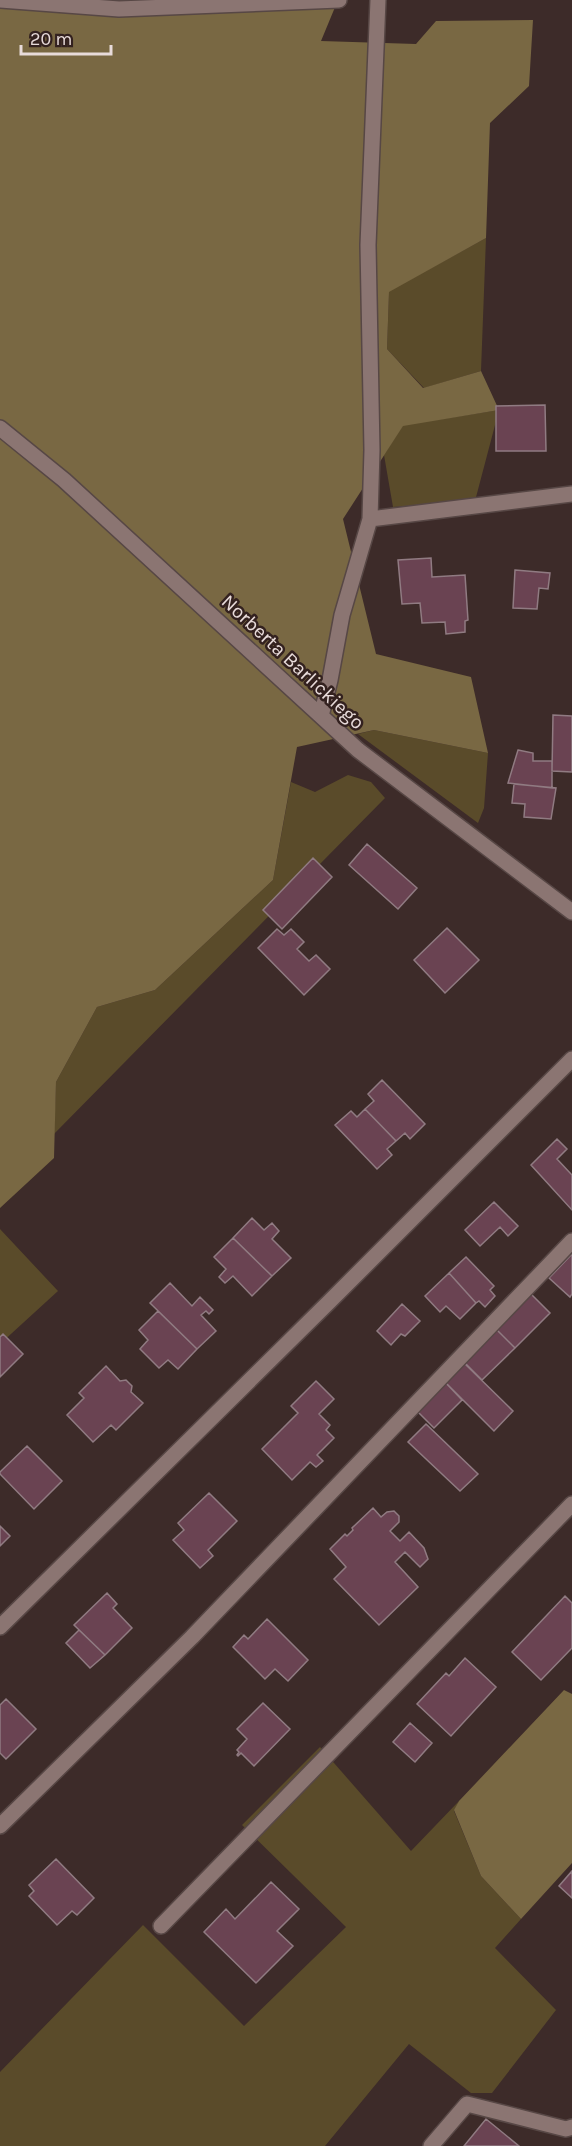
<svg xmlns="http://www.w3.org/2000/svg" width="572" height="2146" font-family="Karla,sans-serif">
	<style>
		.green { fill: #5a4b2a }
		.forest { fill: #796843 }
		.building { fill: #6a4352; stroke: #907b82; stroke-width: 1.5 }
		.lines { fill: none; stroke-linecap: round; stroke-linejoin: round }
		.minor-casing { stroke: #574745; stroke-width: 18 }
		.minor { stroke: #8b7572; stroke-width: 15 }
		.labels { text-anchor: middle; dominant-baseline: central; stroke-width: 5; stroke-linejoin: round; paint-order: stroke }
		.street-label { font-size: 20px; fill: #e8dbda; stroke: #33211f }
	</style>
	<rect width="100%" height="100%" fill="#3d2b29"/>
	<path class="green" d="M486,238l-5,133 -57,17 -37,-39 2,-58z
		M499,410l-24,91 -82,6 -9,-52 19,-30z
		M374,730l114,23 -4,55 -6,15 -120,-89z
		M348,775l23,7 14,16 -331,336 2,-52 41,-75 58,-17 118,-110 18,-98 24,10z
		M0,1229l58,62 -58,53z
		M320,1747l91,104 48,-50 -5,10 27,65 40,43 -26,29 61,62 -64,83h-21l-62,-49 -84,102h-325v-74l143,-147 101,101 102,-99 -104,-102z"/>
	<path class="forest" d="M0,0h338l-17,41 95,3 20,-23 97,-1 -4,66 -39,37 -4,115 -97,54 -2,57 36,39 58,-17 18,39 -96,16 -60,93 33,135 95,23 17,76 -114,-23 -77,17 -24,133 -118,110 -58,17 -41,75 -2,76 -54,50z
		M564,1690l8,4v169l-51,56 -40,-43 -27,-66 5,-9z"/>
	<path class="building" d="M545,405l1,46h-50v-45z
		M431,558l1,19 33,-2 3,45 -3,1v11l-19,2 -1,-12 -23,1 -2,-20 -18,1 -4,-44z
		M515,570l35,3 -2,16 -9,-1 -2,21 -24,-1z
		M553,715l19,1v56l-20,-1z
		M518,750l15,3v8h19v27l-44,-5z
		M514,784l42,4 -5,31 -27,-2 1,-13 -13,-1z
		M367,844l50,44 -19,21 -49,-44z
		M313,858l19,19 -50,52 -19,-19z
		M447,928l32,32 -34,33 -31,-33z
		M277,929l7,6 7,-6 13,13 -7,7 12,12 7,-6 14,14 -26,26 -46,-47z
		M382,1080l43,44 -15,15 -5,-6 -9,8 -31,-32 9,-8 -6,-7z
		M365,1109l31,32 -9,8 5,6 -15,14 -42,-44 16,-14 6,6z
		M557,1139l10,10 -10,10 15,16v35l-41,-45z
		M494,1202l24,24 -10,10 -8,-9 -20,19 -15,-16z
		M252,1218l12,12 8,-7 7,8 -7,8 19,19 -19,18 -39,-38z
		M233,1238l39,38 -20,20 -19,-20 -8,7 -6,-6 7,-8 -12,-12z
		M572,1254v40l-2,3 -21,-19z
		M466,1257l28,29 -4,4 5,6 -10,11 -6,-6 -3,2 -27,-30z
		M449,1273l27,30 -16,16 -14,-13 -6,6 -15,-16z
		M170,1283l22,23 8,-9 13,13 -4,4 -3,-3 -5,4 15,16 -19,18 -47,-46z
		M531,1294l19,19 -35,35 -19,-19z
		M402,1304l18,17 -15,15 -4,-2 -10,11 -14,-14z
		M158,1311l39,38 -19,20 -10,-9 -9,8 -19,-19 8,-9 -9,-10z
		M496,1329l19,19 -33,32 -19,-19z
		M3,1334l20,20 -23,23v-40z
		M464,1363l49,48 -19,20 -49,-49z
		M106,1366l14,15 6,-1 6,6 -1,6 12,11 -27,27 -5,-5 -18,17 -26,-27 17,-17 -5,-5z
		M316,1381l18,18 -15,15 11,11 -4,5 8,8 -17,17 6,6 -7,6 -6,-5 -18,18 -30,-31 36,-36 -7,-7z
		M444,1381l18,19 -28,28 -19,-19z
		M426,1424l52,50 -18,17 -52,-49z
		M27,1446l35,35 -28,28 -34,-35v-2z
		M209,1493l28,28 -29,29 5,6 -13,12 -27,-28 11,-10 -6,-7z
		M373,1508l8,9 6,-5 7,-1 5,5v6l-9,9 10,10 9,-9 15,16 4,11 -8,8 -15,-15 -10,10 23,25 -39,38 -45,-46 12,-12 -16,-18 15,-15 2,2 6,-6 -1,-2z
		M0,1526l10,10 -10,10z
		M107,1593l10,11 -4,4 19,20 -27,27 -31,-30z
		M565,1596l7,7v45l-31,32 -29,-28z
		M267,1619l41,41 -20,21 -13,-12 -10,10 -32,-32 11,-12 4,4z
		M79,1630l26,25 -15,13 -24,-25z
		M465,1658l31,29 -45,49 -34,-32 29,-31 3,3z
		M6,1699l30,30 -30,30 -6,-6v-48z
		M263,1703l27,26 -36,37 -13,-13 -3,3 -1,-1 2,-3 -2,-2 10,-11 -10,-10z
		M410,1723l22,20 -17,19 -22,-20z
		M56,1859l38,39 -17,17 -5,-4 -15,14 -28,-29 5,-5 -5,-6z
		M572,1871v27l-13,-12z
		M271,1882l28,27 -22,22 16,15 -37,37 -52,-51 22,-23 9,10z
		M486,2119l33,27h-55z"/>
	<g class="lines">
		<defs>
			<path id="minor" d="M0,0l119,9 220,-9
				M378,0l-10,245 4,205 -2,69 202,-25
				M0,428l64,52 294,270 214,162
				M321,716l9,-36 12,-65 28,-96
				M0,1627l330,-326 242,-242
				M0,1826l192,-189 380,-396
				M161,1926l411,-422
				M431,2146l36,-42 99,25 6,-2"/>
		</defs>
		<use href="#minor" class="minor-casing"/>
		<use href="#minor" class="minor"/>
	</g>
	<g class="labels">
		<g class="street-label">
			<text transform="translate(293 662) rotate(43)">Norberta Barlickiego</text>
		</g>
	</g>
	<path d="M21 45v9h90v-9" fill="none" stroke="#e8dbda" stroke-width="3"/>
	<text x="30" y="45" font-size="18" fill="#e8dbda" stroke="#33211f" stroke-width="4.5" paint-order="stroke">20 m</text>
</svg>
